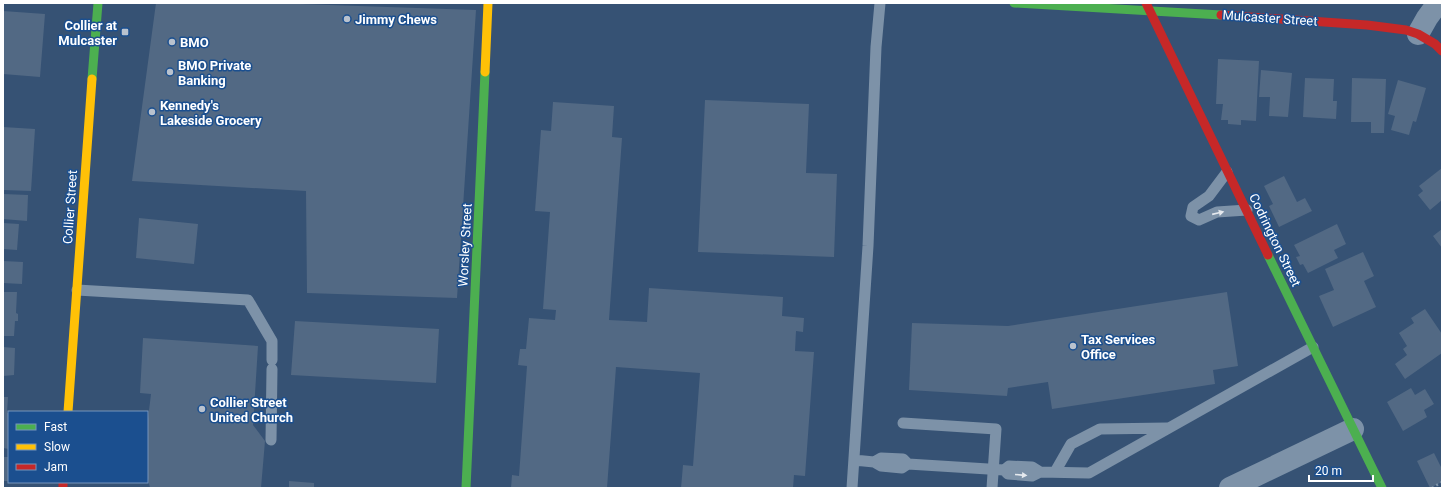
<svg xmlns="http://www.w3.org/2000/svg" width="1445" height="491" font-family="Roboto,sans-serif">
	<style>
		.building { fill: #526984 }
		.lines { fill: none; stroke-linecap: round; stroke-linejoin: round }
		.path { stroke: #7d92a8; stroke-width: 2.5; stroke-dasharray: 2 3; stroke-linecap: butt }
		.lane { stroke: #7d92a8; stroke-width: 11 }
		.street { stroke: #7d92a8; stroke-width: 22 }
		.fast { stroke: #4caf50; stroke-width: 9 }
		.slow { stroke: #ffc107; stroke-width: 9 }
		.jam { stroke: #c62828; stroke-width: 9 }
		.oneway { fill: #e5e9ee }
		.poi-dot { fill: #b9c2ce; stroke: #1b4f8f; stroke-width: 1.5 }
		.labels { text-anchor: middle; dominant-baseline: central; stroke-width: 3; stroke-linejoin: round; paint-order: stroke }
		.street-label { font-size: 13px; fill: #fff; stroke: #1b4f8f }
		.poi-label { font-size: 13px; font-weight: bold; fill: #fff; stroke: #1b4f8f; text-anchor: start }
	</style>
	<rect width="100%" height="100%" fill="#365274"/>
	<path class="building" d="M156,3h115l205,7 -19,288 -150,-5 -1,-102 -174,-10z
		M3,11l42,3 -5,63 -37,-3z
		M1218,59l41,2 -3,60 -15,-1v5l-13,-1v-4h-7l2,-16h-7z
		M1261,70l31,3 -4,44 -19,-1 1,-19h-11z
		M1305,78l29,1 -1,22h4l-1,18 -33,-2z
		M1352,78l34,1 -2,54h-13v-11h-20z
		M1398,80l28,8 -10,34 -3,-1 -4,14 -18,-5 4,-14 -7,-2z
		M705,100l104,4 -3,69 31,1 -3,83 -136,-5z
		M553,102l61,4 -2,31 10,1 -13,182 38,2 2,-34 134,9 -1,19 22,2 -1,14 -7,-1 -1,20 19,1 -9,124 -11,-1 -1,13h-112l2,-23 10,1 7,-93 -84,-6 -9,121h-96l1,-13 7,1 8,-110 -9,-1 2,-16h6l3,-31 26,2 1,-10 -13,-1 7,-97 -15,-1 6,-81 10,1z
		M3,127l32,2 -4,62 -28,-1z
		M1442,168v32l-12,10 -12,-15 5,-4 -4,-5z
		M1284,176l13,26 8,-4 7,13 -33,16 -10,-21 4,-2 -9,-18z
		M3,194l25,1 -1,26 -24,-2z
		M139,218l59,6 -4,40 -58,-6z
		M3,223l16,1 -2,26 -14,-1z
		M1337,224l9,20 -12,6 4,8 -30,15 -5,-9 -3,1 -4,-8 4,-1 -6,-11z
		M1442,229v19l-9,-12z
		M1363,252l11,24 -10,5 12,26 -43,20 -14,-31 15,-6 -9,-21z
		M3,261l20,1 -1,22 -19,-1z
		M3,292h14l-1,21 2,1v7h-3l-1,15h-11z
		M1227,292l11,74 -25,4 2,14 -163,25 -4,-27 -40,6 -1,8 -98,-6 3,-67 96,3z
		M1425,309l17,25v19l-37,26 -10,-15 12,-9 -4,-6 4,-3 -8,-13 15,-10 -3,-5z
		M295,321l144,8 -3,54 -145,-8z
		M143,338l115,8 -5,79 12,16 -4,47h-111l-3,-14v-47l4,-33 -11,-1z
		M3,347l12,1 -1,27 -11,1z
		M1411,388l4,7 10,-6 9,15 -10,6 3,7 -24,14 -16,-29z
		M3,397h5l-1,16h2v36l-6,-1z
		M1434,453l8,16v13l-12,6 -13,-27z
		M3,457h6l-1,24h-5z
		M289,481l25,2v5h-25z"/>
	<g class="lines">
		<path class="path" d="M1432,488l10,-6"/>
		<path class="lane" d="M1191,216l8,4 18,-8 30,-2
			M1191,216l2,-9 16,-11 18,-24
			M77,290l171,10 24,41v19
			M903,423l93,6 -4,59
			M271,440l1,-71
			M854,460l20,2 7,-4 22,1 5,5
			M874,462l7,4 21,2 6,-4 96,6 5,-4 23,1 8,5
			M1004,470l4,4 24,2 8,-4 49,1 224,-126
			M1055,472l16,-28 29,-15 67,-1
			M852,488l16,-242 8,-199 4,-44"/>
		<path class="street" d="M1418,34l9,-16 11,-15
			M1230,488l123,-59"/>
		<path class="fast" d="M1014,3l207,12
			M92,79l6,-76
			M1268,255l114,233
			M466,488l19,-416"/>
		<path class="slow" d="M485,72l3,-69
			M68,412l24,-333"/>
		<path class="jam" d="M1146,3l122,252
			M1221,15l146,10 39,5 12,4 17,10 7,7
			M63,482v6"/>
	</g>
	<defs><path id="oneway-solid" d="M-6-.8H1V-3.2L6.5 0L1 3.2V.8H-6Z"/></defs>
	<g class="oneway">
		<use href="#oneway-solid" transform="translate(1218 213) rotate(-13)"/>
		<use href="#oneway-solid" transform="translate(1021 475) rotate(5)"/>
	</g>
	<g class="poi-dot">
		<circle cx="347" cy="19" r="4"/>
		<rect x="121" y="28" width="8" height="8" rx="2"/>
		<circle cx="172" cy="42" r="4"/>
		<circle cx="170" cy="72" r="4"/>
		<circle cx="152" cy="112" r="4"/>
		<circle cx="1073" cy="346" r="4"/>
		<circle cx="202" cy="409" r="4"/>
	</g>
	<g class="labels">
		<g class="street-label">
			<text transform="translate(1270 18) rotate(4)">Mulcaster Street</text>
			<text transform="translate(70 207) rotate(-86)">Collier Street</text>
			<text transform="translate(1275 240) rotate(64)">Codrington Street</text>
			<text transform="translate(465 245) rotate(-87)">Worsley Street</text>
		</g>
		<g class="poi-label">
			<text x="355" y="19">Jimmy Chews</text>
			<text x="117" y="25" text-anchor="end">Collier at<tspan x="117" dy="15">Mulcaster</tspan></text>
			<text x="180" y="42">BMO</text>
			<text x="178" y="65">BMO Private<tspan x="178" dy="15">Banking</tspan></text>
			<text x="160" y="105">Kennedy's<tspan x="160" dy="15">Lakeside Grocery</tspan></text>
			<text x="1081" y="339">Tax Services<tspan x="1081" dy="15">Office</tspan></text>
			<text x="210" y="402">Collier Street<tspan x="210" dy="15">United Church</tspan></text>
		</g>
	</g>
	<rect width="1445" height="491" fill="none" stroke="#ffffff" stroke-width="8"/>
	<rect x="8" y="411" width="140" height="72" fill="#1b4f8f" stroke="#7695bc"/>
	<rect x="16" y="424" width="20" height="6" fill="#4caf50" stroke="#7695bc"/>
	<text x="44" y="431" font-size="12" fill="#ffffff">Fast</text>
	<rect x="16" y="444" width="20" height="6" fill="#ffc107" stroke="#7695bc"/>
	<text x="44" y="451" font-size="12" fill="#ffffff">Slow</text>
	<rect x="16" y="464" width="20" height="6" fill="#c62828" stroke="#7695bc"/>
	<text x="44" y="471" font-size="12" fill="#ffffff">Jam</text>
	<path d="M1309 475v6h64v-6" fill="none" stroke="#ffffff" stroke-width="2"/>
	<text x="1315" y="475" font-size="12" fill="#ffffff" stroke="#1b4f8f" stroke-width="3" paint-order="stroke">20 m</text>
</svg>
